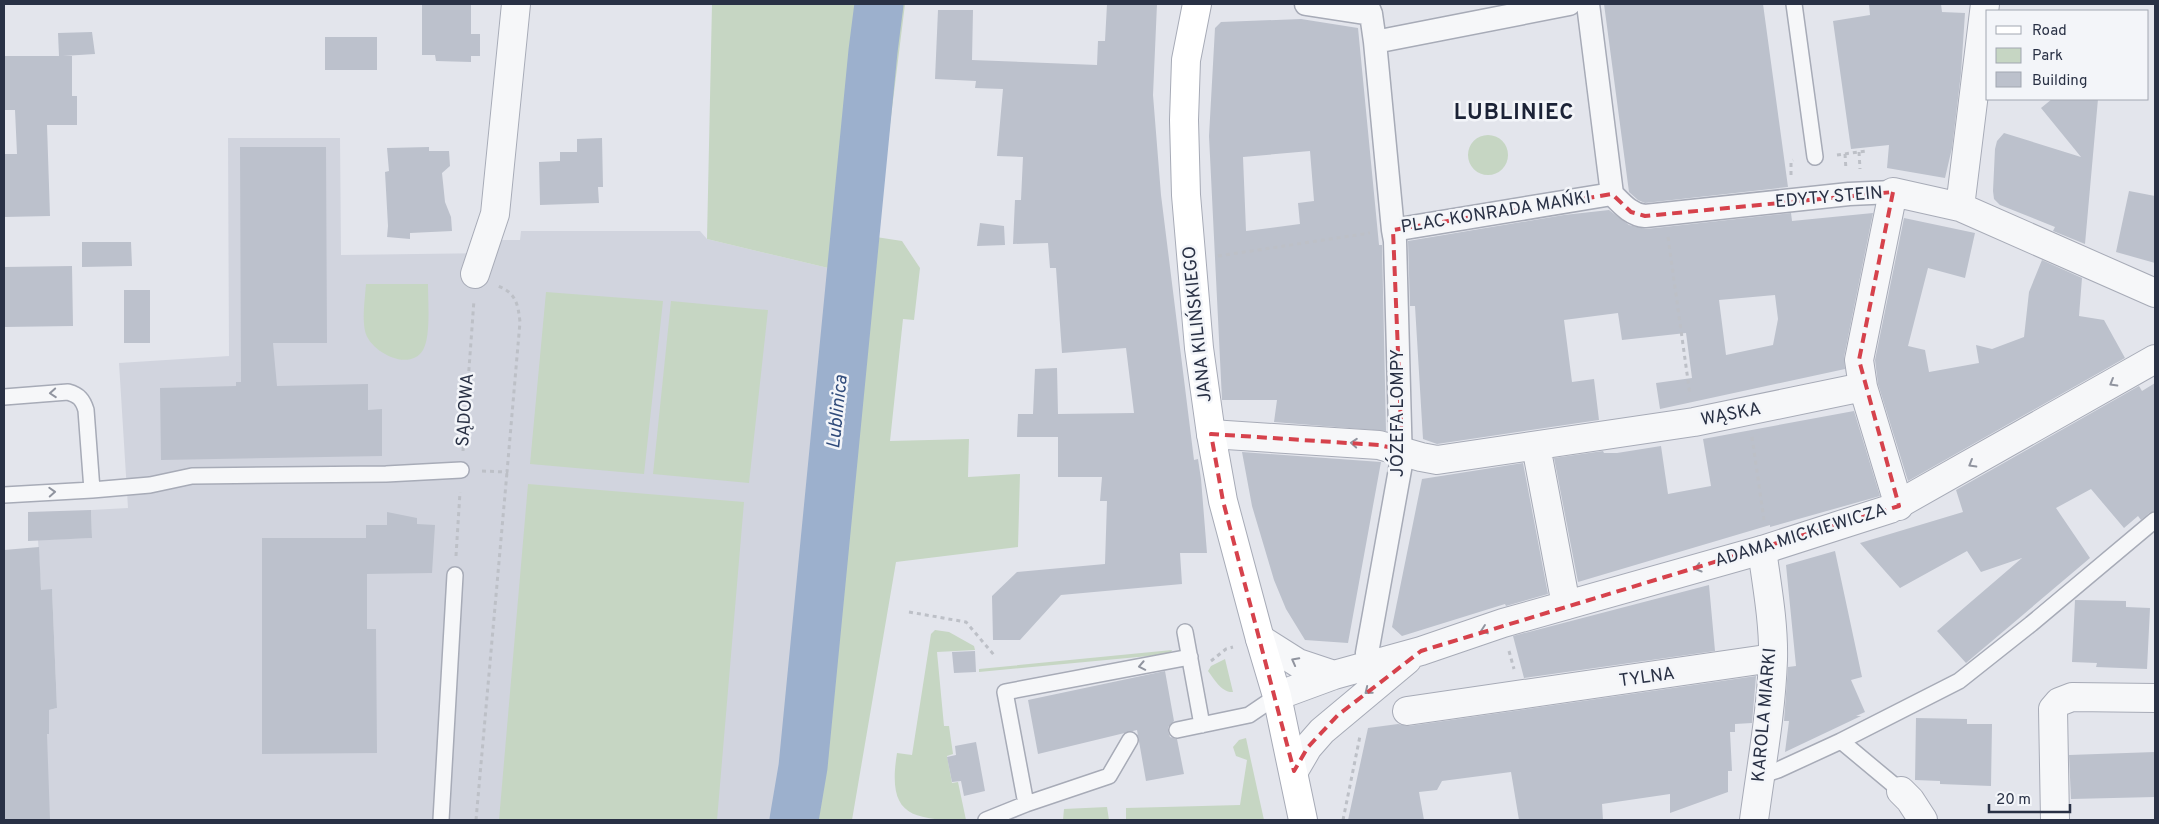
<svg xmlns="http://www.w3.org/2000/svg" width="2159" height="824" font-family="Overpass,sans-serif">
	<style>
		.built { fill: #d1d4de }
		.green { fill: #c6d6c3 }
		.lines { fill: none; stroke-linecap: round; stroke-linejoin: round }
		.river { stroke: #9cb0cd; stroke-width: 49 }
		.building { fill: #bcc1cc; fill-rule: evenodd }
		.service-casing { stroke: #a7abb7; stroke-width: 18 }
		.pedestrian-casing { stroke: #a7abb7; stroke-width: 25 }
		.minor-casing { stroke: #a7abb7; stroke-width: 30 }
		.tertiary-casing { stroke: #a7abb7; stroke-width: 30 }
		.secondary-casing { stroke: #a7abb7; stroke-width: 30 }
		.path { stroke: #bdc0c7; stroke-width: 3; stroke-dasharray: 4 4; stroke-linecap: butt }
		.service { stroke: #f6f7f9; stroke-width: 15 }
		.pedestrian { stroke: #f6f7f9; stroke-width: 22 }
		.minor { stroke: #f6f7f9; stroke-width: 28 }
		.tertiary { stroke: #f6f7f9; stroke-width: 28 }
		.secondary { stroke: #fff; stroke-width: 28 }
		.oneway { stroke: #90949f }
		.marked { fill: none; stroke: #d6424c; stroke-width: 4; stroke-dasharray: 10 6; stroke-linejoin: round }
		.labels { text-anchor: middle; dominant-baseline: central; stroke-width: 5; stroke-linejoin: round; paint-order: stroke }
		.street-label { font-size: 18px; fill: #293145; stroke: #f3f5f9 }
		.water-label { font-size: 19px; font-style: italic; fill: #314c7b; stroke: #f3f5f9 }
		.district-label { font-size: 22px; font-weight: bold; letter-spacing: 1px; fill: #1b2236; stroke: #f3f5f9 }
	</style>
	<rect width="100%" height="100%" fill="#e3e5ec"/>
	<path class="built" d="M228,138h112l1,117 152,-2 5,-13h22l1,-9h179l7,8 138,33 -57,538 -3,10h-781v-84l45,-2v-24l8,-2 -5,-118h-11l-3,-50 54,-2 -1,-28 37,-2 -9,-145 110,-7z"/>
	<path class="green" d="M712,4h161l-28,268 -138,-33z
		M888,4h17l-29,233 26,4 18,27 -6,52 -11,-1 -13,122 79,-2 -1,38 52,-3 -2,73 -122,15 -44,258h-45z
		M1468 155a20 20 0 1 1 40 0a20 20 0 1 1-40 0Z
		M366,284h62c0,16 3,53 -5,66 -14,23 -54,1 -58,-19 -3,-15 0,-32 1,-47z
		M546,292l117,9 -19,173 -114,-10z
		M671,301l97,9 -19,173 -96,-9z
		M528,484l216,18 -27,318h-218z
		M935,630l14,2 25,14 1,4 -38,2 7,74h5l4,28 -6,2 5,27 6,-1 8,38c-56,0 -79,-5 -69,-67l15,2 19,-121z
		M1172,650l-2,4 -191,18v-3z
		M1225,659l8,33c-11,1 -19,-13 -25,-21l3,-5z
		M1246,738l18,82h-138v-12l114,-3 7,-45 -11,-4 -3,-9 6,-7z
		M1107,807l2,13h-46l1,-11z"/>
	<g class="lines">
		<path class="river" d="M794,820l9,-53 70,-716 6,-47"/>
	</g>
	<path class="building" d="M422,4h49v30h9v22h-9v6l-35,-1 -1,-6h-13z
		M1107,4h50l-4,91 8,100 33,265 4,-1 3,20 6,74h-27l2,31 -121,11 -41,45h-27l-1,-44 25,-24 88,-8 2,-63h-7l2,-24h-44v-40h-41l1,-23h15l2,-45 22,-1 1,46 76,-1 -8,-65 -64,5 -6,-85h-6l-2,-25 -35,1 2,-44h6l2,-43 -26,-1 6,-67 -28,-1 1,-7 -41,-2 3,-69h35l-1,50 125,5 1,-24h7z
		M1604,4h159l25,183 -143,16 -7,-3 -9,-8z
		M1869,4h72l1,8 23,1 -4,60 -9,75 -7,30 -58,-10 2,-23 -38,4 -18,-128 37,-6z
		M1301,19l57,9 21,217h3l4,186 -112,-9 3,-22h-55l-13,-264 6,-108 6,-6zM1310,151l4,50 -16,2 2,21 -54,7 -3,-74z
		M92,32l3,22 -32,2h9v40h5v29h-30l3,91 -46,1v-63h13l-2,-44h-11v-54h55l-1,-23z
		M325,37h52v33h-52z
		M2052,99h46l-13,145 -32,-13 2,-4 -55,-22 -6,-6 -1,-8 2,-42 2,-8 7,-8 77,24 -40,-49z
		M602,138l1,49h-5l1,16 -59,2 -1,-43 21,-1v-9h17v-13z
		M240,147h86l1,196h-54l4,43 91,-2v26l14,-1v47l-221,4 -1,-72 76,-2v-4h5z
		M429,147v4h20l1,15 -8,7 3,29 6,15 1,14 -42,2v6l-23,-2 1,-11 -3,-54 4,-1 -2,-23z
		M2129,191l26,5v67l-39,-11z
		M1609,210l20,15 17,4 145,-16 1,8 81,-8 -29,144 1,12 -185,40 -4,-26 36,-5 -6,-45 -64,7 -4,-27 -54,7 8,62 22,-3 5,41 -162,24 -14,-5 -8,-133h-5l-2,-65 156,-26zM1775,295l3,24 -5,26 -47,10 -7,-55z
		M1904,218l71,15 -10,45 -37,-10 -20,78 17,4 4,22 50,-9 -3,-18 16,4 32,-12 5,-45 13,-32 40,18 -3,38 25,4 21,38 -217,123 -30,-97 -3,-24z
		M980,223l24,3 1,19 -28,1z
		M82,242h49l1,24 -50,1z
		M72,266l1,60 -69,1v-60z
		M124,290h26v53h-26z
		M2155,383v128l-6,2 -8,7 -3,-4 -14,12 -33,-39 -35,19 34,50 -124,105 -29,-32 85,-73 -41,14 -14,-21 -67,37 -40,-45 103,-31 -7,-22 183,-104 3,5z
		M1854,411l26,85 -110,31v-2l-192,57 -24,-124 49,-7 1,2h13l44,-7 7,48 43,-8 -8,-47z
		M1242,452l139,10 -33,181 -43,-3 -19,-31 -12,-29 -22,-74z
		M1523,463l25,131 -42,12 -1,-2 -103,32 -10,-9 30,-148z
		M91,510l1,28 -64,3v-29z
		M387,512l30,6v6l18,1 -3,48 -65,1v55h9l1,124 -115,1v-216h104v-13h21z
		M39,547l2,43 11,-1 5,119 -8,2v24h-2l3,86h-46v-270z
		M1835,551l27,126 -11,3 14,32 -9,4h5l-76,36 4,-31h-5l4,-54 8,-1 -10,-101z
		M1709,585l6,66 -191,27 -11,-42z
		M2075,600l51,1v6l24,1 -3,61 -51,-2 1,-4 -25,-1z
		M975,651l1,21 -22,1 -2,-21z
		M1165,671l9,50 -6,6v4l2,6 7,2 7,35 -38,7 -9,-51 -99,24 -10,-54z
		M1756,676l-4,47 -17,1v8h-5l2,39h-4v21l-58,21v-19l-68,10 1,16h-84l-8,-48 -69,9 -5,9 -18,2 5,28h-76l20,-92 30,-4 11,2z
		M1916,718l51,1v5h25l-1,62 -51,-2v-3l-25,-1z
		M976,742l9,49 -21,5 -3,-15 -9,1 -5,-25 9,-2 -1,-9z
		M2155,752v45l-84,2 -2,-44z"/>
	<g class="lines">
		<defs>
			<path id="service" d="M1794,4l21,153
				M4,397l64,-5c11,3 15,8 18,18l6,80 -88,5
				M92,490l58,-5 42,-9 194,-2 75,-4
				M1185,632l17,93
				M1177,730l72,-15 28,-19
				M1841,741l60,50
				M1760,776l18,-6 63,-29 118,-60 72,-57 124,-104
				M1026,804l-21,-112 185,-35
				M441,820l14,-245
				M986,820l40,-16 83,-28 21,-36"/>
			<path id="pedestrian" d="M1306,4l65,10
				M1367,4l4,10 4,28 18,188 219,-36
				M1588,4l24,190
				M1375,42l194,-38
				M1612,194c10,10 19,21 33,22l204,-22 44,-2
				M1367,653l34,-189 -6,-223 -2,-11"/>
			<path id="minor" d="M1960,207l25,-203
				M475,274l20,-60 21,-210
				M1211,434l168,11 42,12 16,3 257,-38 169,-35
				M1536,446l30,159
				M1899,506l-36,-119 -4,-27 34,-168 67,15 195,86
				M1407,711l366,-53
				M1901,791l9,9 13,20
				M1754,820c7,-53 17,-106 19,-160 1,-36 -6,-74 -11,-110
				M2055,820l-2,-111 6,-7 13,-5 83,1"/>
			<path id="tertiary" d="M1260,639l38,24 36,12
				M1277,696l57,-21 87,-24 82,-28 259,-73 128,-41 265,-150
				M1294,771l14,-24 14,-16 85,-71"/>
			<path id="secondary" d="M1197,4l-11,56 -2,60 2,75 13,153 12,86 12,67 37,138 17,57 26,124"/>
		</defs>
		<use href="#service" class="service-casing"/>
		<use href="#pedestrian" class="pedestrian-casing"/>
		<use href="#minor" class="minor-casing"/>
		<use href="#tertiary" class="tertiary-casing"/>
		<use href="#secondary" class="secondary-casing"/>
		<path class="path" d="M1859,152l1,17
			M1845,154l1,16
			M1837,155l29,-4
			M1791,175v-14l2,-1
			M1668,237l22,158
			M1218,256l152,-23
			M1752,437l12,83
			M463,451l11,-151
			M482,471l25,1 13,-150c-2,-18 -4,-29 -22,-36
			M456,556l4,-64
			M909,612l57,10 28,33
			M1509,651l5,18
			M1211,661l15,-12 7,-2
			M476,820l31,-348
			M1343,820l17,-84"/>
		<use href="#service" class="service"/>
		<use href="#pedestrian" class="pedestrian"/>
		<use href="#minor" class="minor"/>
		<use href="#tertiary" class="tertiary"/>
		<use href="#secondary" class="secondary"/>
	</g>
	<defs><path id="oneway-chevron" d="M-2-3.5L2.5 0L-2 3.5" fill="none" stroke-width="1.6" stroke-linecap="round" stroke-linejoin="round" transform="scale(1.25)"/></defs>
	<g class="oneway">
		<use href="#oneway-chevron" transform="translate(2113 383) rotate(150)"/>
		<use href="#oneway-chevron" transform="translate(53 393) rotate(176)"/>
		<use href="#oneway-chevron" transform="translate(1354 443) rotate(-176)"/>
		<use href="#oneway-chevron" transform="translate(1972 464) rotate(150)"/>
		<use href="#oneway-chevron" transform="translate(52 492) rotate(-3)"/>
		<use href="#oneway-chevron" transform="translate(1698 568) rotate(164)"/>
		<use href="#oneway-chevron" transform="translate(1484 630) rotate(161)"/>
		<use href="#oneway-chevron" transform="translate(1295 661) rotate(-152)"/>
		<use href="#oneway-chevron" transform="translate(1142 666) rotate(169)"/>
		<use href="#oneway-chevron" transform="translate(1368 691) rotate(141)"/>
	</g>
	<path class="marked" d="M1893,192l-34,168 40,146 -478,145 -83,64 -30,32 -14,24 -71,-270 -12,-67 168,11 23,5 -9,-220 219,-36 19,18 14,4z"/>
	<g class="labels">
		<g class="street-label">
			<text transform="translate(1829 198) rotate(-5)">EDYTY STEIN</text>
			<text transform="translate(1496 213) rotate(-9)">PLAC KONRADA MAŃKI</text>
			<text transform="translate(1198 324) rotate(-96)">JANA KILIŃSKIEGO</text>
			<text transform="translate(466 410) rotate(-86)">SĄDOWA</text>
			<text transform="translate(1398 413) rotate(-90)">JÓZEFA LOMPY</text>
			<text transform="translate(1731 415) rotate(-11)">WĄSKA</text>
			<text transform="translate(1801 536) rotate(-17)">ADAMA MICKIEWICZA</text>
			<text transform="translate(1647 678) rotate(-8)">TYLNA</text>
			<text transform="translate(1765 715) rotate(-85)">KAROLA MIARKI</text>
		</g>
		<g class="water-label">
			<text transform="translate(838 412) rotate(-84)">Lublinica</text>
		</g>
		<g class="district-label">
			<text x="1514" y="113">LUBLINIEC</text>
		</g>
	</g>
	<rect width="2159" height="824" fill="none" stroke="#293145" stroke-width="10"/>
	<rect x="1986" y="10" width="162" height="90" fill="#f3f5f9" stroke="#a2a7b1"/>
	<rect x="1996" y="26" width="25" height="8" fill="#ffffff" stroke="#a2a7b1"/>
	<text x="2032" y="35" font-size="15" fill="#293145">Road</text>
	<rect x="1996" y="48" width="25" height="15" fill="#c6d6c3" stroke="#a2a7b1"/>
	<text x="2032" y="60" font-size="15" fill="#293145">Park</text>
	<rect x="1996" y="72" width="25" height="15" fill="#bcc1cc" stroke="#a2a7b1"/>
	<text x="2032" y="85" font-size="15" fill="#293145">Building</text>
	<path d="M1989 804v8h81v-8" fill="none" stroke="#293145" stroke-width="2.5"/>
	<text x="1996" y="804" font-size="15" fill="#293145" stroke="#f3f5f9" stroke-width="4" paint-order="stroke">20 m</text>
</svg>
